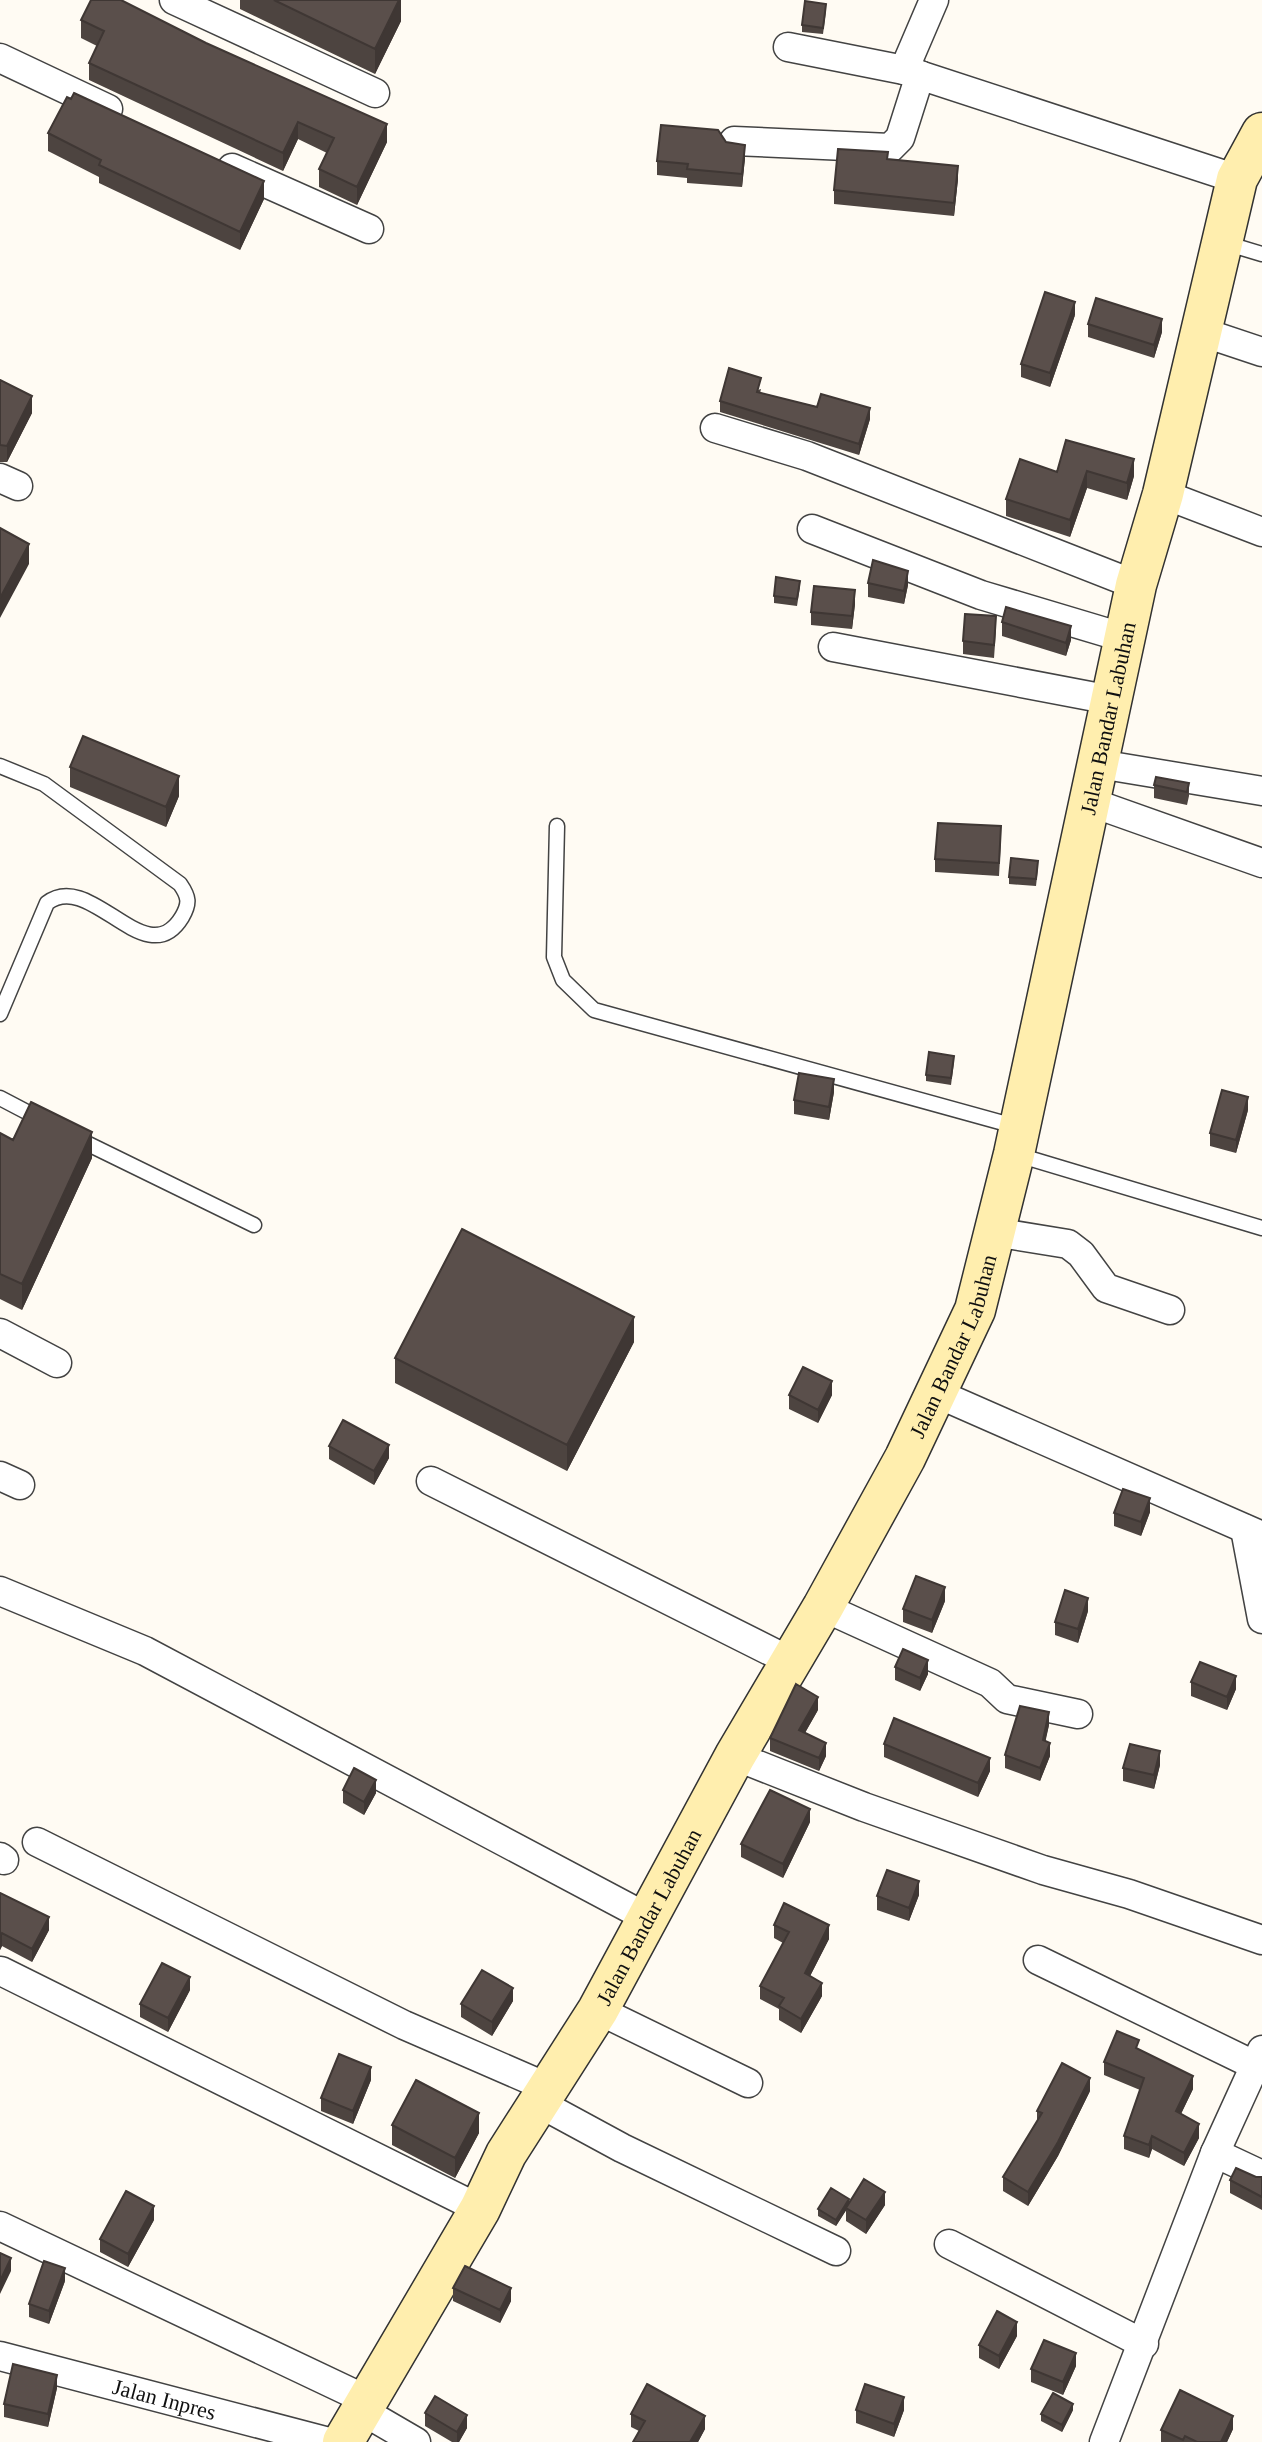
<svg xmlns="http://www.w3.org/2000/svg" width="1262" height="2442" font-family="'Times New Roman',serif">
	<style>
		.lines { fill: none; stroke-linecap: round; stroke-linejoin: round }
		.service-casing { stroke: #434343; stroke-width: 17 }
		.minor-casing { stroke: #434343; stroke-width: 31 }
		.secondary-casing { stroke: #323232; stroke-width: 43 }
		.service { stroke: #fff; stroke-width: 14 }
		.minor { stroke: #fff; stroke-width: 28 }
		.secondary { stroke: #ffeeae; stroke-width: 40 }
		.wall { fill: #4d4440 }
		.shaded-wall { fill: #3f3734 }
		.building { fill: #5a4f4b; stroke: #3f3734; stroke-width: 2 }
		.labels { text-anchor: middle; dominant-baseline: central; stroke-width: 8; stroke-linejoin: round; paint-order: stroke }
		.street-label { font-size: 22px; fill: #101010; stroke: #fff }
	</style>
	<rect width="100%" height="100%" fill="#fffbf3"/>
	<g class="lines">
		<defs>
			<path id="service" d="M1225,243l37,11
				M0,766l44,18 136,100c9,13 10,19 2,33 -36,59 -91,-48 -135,-14l-47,111
				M557,826l-3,131 9,23 31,30 424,117
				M0,1098l42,22
				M78,1139l176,86
				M1018,1155l244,73"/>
			<g id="minor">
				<path d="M174,0l201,93"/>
				<path d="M934,0l-30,70 333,109"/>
				<path d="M788,47l116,23"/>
				<path d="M0,58l108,51"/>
				<path d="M734,141l156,7 10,-10 20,-63"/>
				<path d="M232,168l137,61"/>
				<path d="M1202,332l60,20"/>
				<path d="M715,428l92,28 329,129"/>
				<path d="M0,478l18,8"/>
				<path d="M1163,494l99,38"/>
				<path d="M812,529l169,66 144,43"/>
				<path d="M833,647l278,53"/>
				<path d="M1099,764l163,27"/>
				<path d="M1090,802l172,61"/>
				<path d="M994,1232l74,12 13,10 25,34 64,22"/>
				<path d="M0,1333l57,30"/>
				<path d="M936,1393l326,143"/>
				<path d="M0,1476l20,9"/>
				<path d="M431,1481l359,180"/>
				<path d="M1245,1529l17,90"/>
				<path d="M0,1591l145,60 501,266"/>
				<path d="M823,1607l167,76 17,16 71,15"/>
				<path d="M735,1756l129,51 179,63 86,24 133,46"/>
				<path d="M37,1842l367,183 145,63"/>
				<path d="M0,1857l4,3"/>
				<path d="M1038,1960l216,105"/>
				<path d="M1,1971l479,238"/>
				<path d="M598,2010l150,73"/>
				<path d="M539,2103l83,45 214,103"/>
				<path d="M1215,2153l47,22"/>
				<path d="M0,2226l367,174"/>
				<path d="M949,2244l195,100"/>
				<path id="s1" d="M0,2356l329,86"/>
				<path d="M361,2410l55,32"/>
				<path d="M1104,2442l111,-289 47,-103"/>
			</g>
			<g id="secondary">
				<path id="s2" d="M343,2442l137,-233 26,-55 92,-144 137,-254 88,-149 82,-149 70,-148 39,-156 122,-569 27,-91 74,-315 25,-46"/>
			</g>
		</defs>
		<use href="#service" class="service-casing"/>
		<use href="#minor" class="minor-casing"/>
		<use href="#secondary" class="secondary-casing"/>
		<use href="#service" class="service"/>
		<use href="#minor" class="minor"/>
		<use href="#secondary" class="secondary"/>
	</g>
	<path class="wall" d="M240,0h161v21l-26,53 -135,-65z
		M826,11l-3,23 -21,-2v-7z
		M81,20l306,122 -30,63 -38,-18v-18l8,-16 -29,-14 -15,32 -194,-91v-17l8,-17 -16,-8z
		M48,133l216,66 -24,51 -141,-67v-6l-51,-26z
		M745,158l-3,29 -55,-4v-5l-30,-3v-14z
		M958,179l-4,37 -120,-12v-14z
		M1075,315l-25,72 -29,-10v-13z
		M1088,324l74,8 -8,26 -66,-21z
		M0,380l32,33 -25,49h-7z
		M761,389l-1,4 110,26 -11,36 -139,-43v-11z
		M1066,440l68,36 -7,24 -40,-12 -17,49 -64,-21v-17l51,-27z
		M868,583l40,2 -4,19 -36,-7z
		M800,587l-3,19 -23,-3v-7z
		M855,604l-3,25 -41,-4v-13z
		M1002,622l69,18 -5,16 -64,-20z
		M996,630l-2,28 -31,-4v-13z
		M70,767l109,29 -13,31 -96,-40z
		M1189,783v13l-2,9 -33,-7v-13z
		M1001,840l-2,36 -64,-4v-13z
		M1038,868l-2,18 -27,-2v-7z
		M954,1062l-3,23 -25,-4v-6z
		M834,1092l-5,28 -35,-6v-14z
		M1248,1110l-12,43 -26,-7v-13z
		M0,1133l13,7 79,18 -70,152 -22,-11z
		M634,1342l-67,129 -172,-88v-25z
		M789,1395h43l-14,28 -29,-14z
		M329,1446l60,12 -15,27 -45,-26z
		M1150,1512l-9,24 -27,-10v-13z
		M945,1601l-13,32 -29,-11v-13z
		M1088,1611l-10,32 -23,-8v-13z
		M895,1667l33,7 -8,17 -25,-11z
		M1191,1682l45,7 -9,21 -36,-14z
		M818,1710l-13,23 21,23 -7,15 -49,-20v-13z
		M1049,1725l-4,16 5,15 -10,25 -35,-13v-13z
		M884,1744l106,27 -12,26 -94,-40z
		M1160,1765l-6,24 -31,-8v-13z
		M343,1790l33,3 -12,22 -21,-12z
		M810,1822l-27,56 -42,-21v-13z
		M0,1893l49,37 -17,32 -30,-16 -2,4z
		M919,1895l-10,26 -32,-11v-14z
		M774,1925l55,14 -19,37 12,20 -21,37 -22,-13v-11l-19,-10v-13l23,-43 -9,-5z
		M190,1990l-22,42 -28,-15v-13z
		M513,2001l-21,35 -31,-19v-13z
		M1139,2050l54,39 -12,25 18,24 -15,28 -32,-17 -3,9 -25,-9v-13l16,-46 -36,-15v-13z
		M371,2080l-18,44 -32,-13v-13z
		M1090,2091l-32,65 -30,50 -25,-15v-14l34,-55v-11z
		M392,2125l87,8 -24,45 -63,-33z
		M1262,2177v33l-32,-17v-13z
		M849,2204l36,1 -19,29 -20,-13v-11l-10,16 -18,-10v-7z
		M154,2220l-26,47 -28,-15v-13z
		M65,2281l-16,43 -20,-7v-13z
		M453,2288l58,13 -11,22 -47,-22z
		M1017,2336l-18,33 -20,-11v-13z
		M1076,2366l-13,29 -32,-13v-13z
		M57,2388l-9,39 -44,-10v-13z
		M856,2410h48l-10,27 -38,-14z
		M1073,2410l-11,22 -21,-11v-7z
		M425,2413l42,15 -8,14h-7l-27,-16z
		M631,2414l74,15 -7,13h-65l6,-11 -8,-4z
		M1233,2429l-6,13h-66v-12z"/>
	<path class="shaded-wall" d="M399,0h2v21l-26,53v-25z
		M298,122v17l-15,32v-18z
		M387,124v18l-30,63v-18z
		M745,145v13l-3,29v-13z
		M958,166v13l-4,37v-13z
		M264,181v18l-24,51v-18z
		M1075,302v13l-25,72v-14z
		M1162,319v13l-8,26v-13z
		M32,396v17l-25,49v-16z
		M870,408v11l-11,36v-11z
		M1134,459v17l-7,24v-17z
		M1087,471v17l-17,49v-17z
		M29,544v20l-29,54v-20z
		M908,571v14l-4,19v-13z
		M855,590v14l-3,25v-13z
		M1071,626v14l-5,16v-13z
		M179,776v20l-13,31v-20z
		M834,1079v13l-5,28v-13z
		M1248,1097v13l-12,43v-13z
		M92,1132v26l-70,152v-26z
		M634,1317v25l-67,129v-26z
		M832,1381v14l-14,28v-13z
		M389,1445v13l-15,27v-14z
		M1150,1498v14l-9,24v-14z
		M945,1587v14l-13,32v-13z
		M1088,1598v13l-10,32v-14z
		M928,1660v14l-8,17v-13z
		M1236,1676v13l-9,21v-13z
		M818,1697v13l-19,33v-13z
		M1049,1712v13l-6,28v-13z
		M826,1743v13l-7,15v-13z
		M1050,1743v13l-10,25v-13z
		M1160,1751v14l-6,24v-14z
		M990,1758v13l-12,26v-14z
		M376,1780v13l-12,22v-13z
		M810,1809v13l-27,56v-14z
		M919,1881v14l-10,26v-13z
		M49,1917v13l-17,32v-13z
		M829,1925v14l-24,47v-13z
		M2,1933v13l-2,4v-13z
		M190,1977v13l-22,42v-14z
		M822,1983v13l-21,37v-14z
		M513,1988v13l-21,35v-14z
		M371,2067v13l-18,44v-13z
		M1193,2076v13l-17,35v-13z
		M1090,2078v13l-32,65 -30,50v-14z
		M479,2113v20l-24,45v-20z
		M1199,2124v14l-15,28v-13z
		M1152,2136v13l-3,9v-13z
		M885,2192v13l-19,29v-14z
		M849,2199v7l-13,20v-6z
		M154,2206v14l-26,47v-13z
		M11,2258v13l-11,23v-13z
		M65,2268v13l-16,43v-13z
		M511,2288v13l-11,22v-13z
		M1017,2322v14l-18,33v-13z
		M1076,2353v13l-13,29v-13z
		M57,2375v13l-9,39v-13z
		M904,2397v13l-10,27v-13z
		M1073,2404v6l-11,22v-7z
		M467,2415v13l-8,14h-2v-10z
		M705,2416v13l-7,13h-8z
		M1233,2416v13l-6,13h-6z"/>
	<path class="building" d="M91,0h30l85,43 181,81 -30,63 -38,-18 15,-31 -36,-16 -15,31 -194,-90 15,-32 -23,-11z
		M274,0h125l-24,49z
		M805,1l21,3 -3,24 -21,-3z
		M74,93l190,88 -24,51 -141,-67 2,-5 -53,-27 19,-36 4,2z
		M661,125l57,5 8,12 19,3 -3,29 -55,-5 1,-5 -31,-3z
		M838,149l50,3 -1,7 71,7 -4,37 -120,-13z
		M1045,292l30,10 -25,71 -29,-9z
		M1096,298l66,21 -8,26 -66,-21z
		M729,368l32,10 -4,14 60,15 4,-13 49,14 -11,36 -139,-43z
		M0,380l32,16 -25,50 -7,-1z
		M1066,440l68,19 -7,24 -40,-12 -17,49 -64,-21 14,-40 37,13z
		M0,528l29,16 -29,54z
		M873,560l35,11 -4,20 -36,-8z
		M776,577l24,4 -3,18 -23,-3z
		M814,586l41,4 -3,26 -41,-4z
		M1006,607l65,19 -5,17 -64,-21z
		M965,614l31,2 -2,29 -31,-4z
		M83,736l96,40 -13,31 -96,-40z
		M1156,777l33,6 -2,9 -33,-7z
		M938,823l63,3 -2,37 -64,-4z
		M1011,858l27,3 -2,18 -27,-2z
		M929,1052l25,4 -3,22 -25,-3z
		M799,1073l35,6 -5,28 -35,-7z
		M1222,1090l26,7 -12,43 -26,-7z
		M31,1102l61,30 -70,152 -22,-10v-141l13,7z
		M462,1229l172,88 -67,128 -172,-87z
		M803,1367l29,14 -14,29 -29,-15z
		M343,1420l46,25 -15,26 -45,-25z
		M1123,1489l27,9 -9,24 -27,-9z
		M916,1576l29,11 -13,33 -29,-11z
		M1065,1590l23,8 -10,31 -23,-7z
		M903,1649l25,11 -8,18 -25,-11z
		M1200,1662l36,14 -9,21 -36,-15z
		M796,1684l22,13 -19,33 27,13 -7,15 -49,-20z
		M1020,1706l29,6 -6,28 7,3 -10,25 -35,-13z
		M894,1718l96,40 -12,25 -94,-39z
		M1130,1744l30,7 -6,24 -31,-7z
		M354,1768l22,12 -12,22 -21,-12z
		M770,1790l40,19 -27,55 -42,-20z
		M887,1870l32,11 -10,27 -32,-12z
		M0,1893l49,24 -17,32 -30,-16 -2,4z
		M784,1903l45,22 -24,48 17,10 -21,36 -22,-13 5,-8 -24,-12 29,-54 -15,-7z
		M162,1963l28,14 -22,41 -28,-14z
		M482,1970l31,18 -21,34 -31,-18z
		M1117,2031l22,9 -3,8 57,28 -17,35 23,13 -15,29 -32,-17 -3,9 -25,-9 20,-58 -40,-16z
		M339,2054l32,13 -18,44 -32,-13z
		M1062,2063l28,15 -32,64 -30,50 -25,-15 39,-64 -5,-2z
		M416,2080l63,33 -24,45 -63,-33z
		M1236,2168l20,9h6v20l-32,-17z
		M864,2179l21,13 -19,28 -20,-12z
		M831,2188l18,11 -13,21 -18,-11z
		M126,2191l28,15 -26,48 -28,-15z
		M0,2253l11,5 -11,23z
		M44,2261l21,7 -16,43 -20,-7z
		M465,2266l46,22 -11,22 -47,-22z
		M997,2311l20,11 -18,34 -20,-11z
		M1044,2340l32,13 -13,29 -32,-13z
		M13,2364l44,11 -9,39 -44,-10z
		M647,2384l58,32 -15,26h-57l12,-21 -14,-7z
		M865,2384l39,13 -10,27 -38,-14z
		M1180,2390l53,26 -12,26h-24l-12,-6 -2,4 -22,-10z
		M1053,2393l20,11 -11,21 -21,-11z
		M435,2396l32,19 -10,17 -32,-19z"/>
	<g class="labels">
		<g class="street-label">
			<text stroke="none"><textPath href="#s2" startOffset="1904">Jalan Bandar Labuhan</textPath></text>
			<text stroke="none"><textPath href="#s2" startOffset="1256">Jalan Bandar Labuhan</textPath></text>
			<text stroke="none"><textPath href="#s2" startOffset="608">Jalan Bandar Labuhan</textPath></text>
			<text stroke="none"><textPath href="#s1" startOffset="170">Jalan Inpres</textPath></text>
		</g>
	</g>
</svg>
